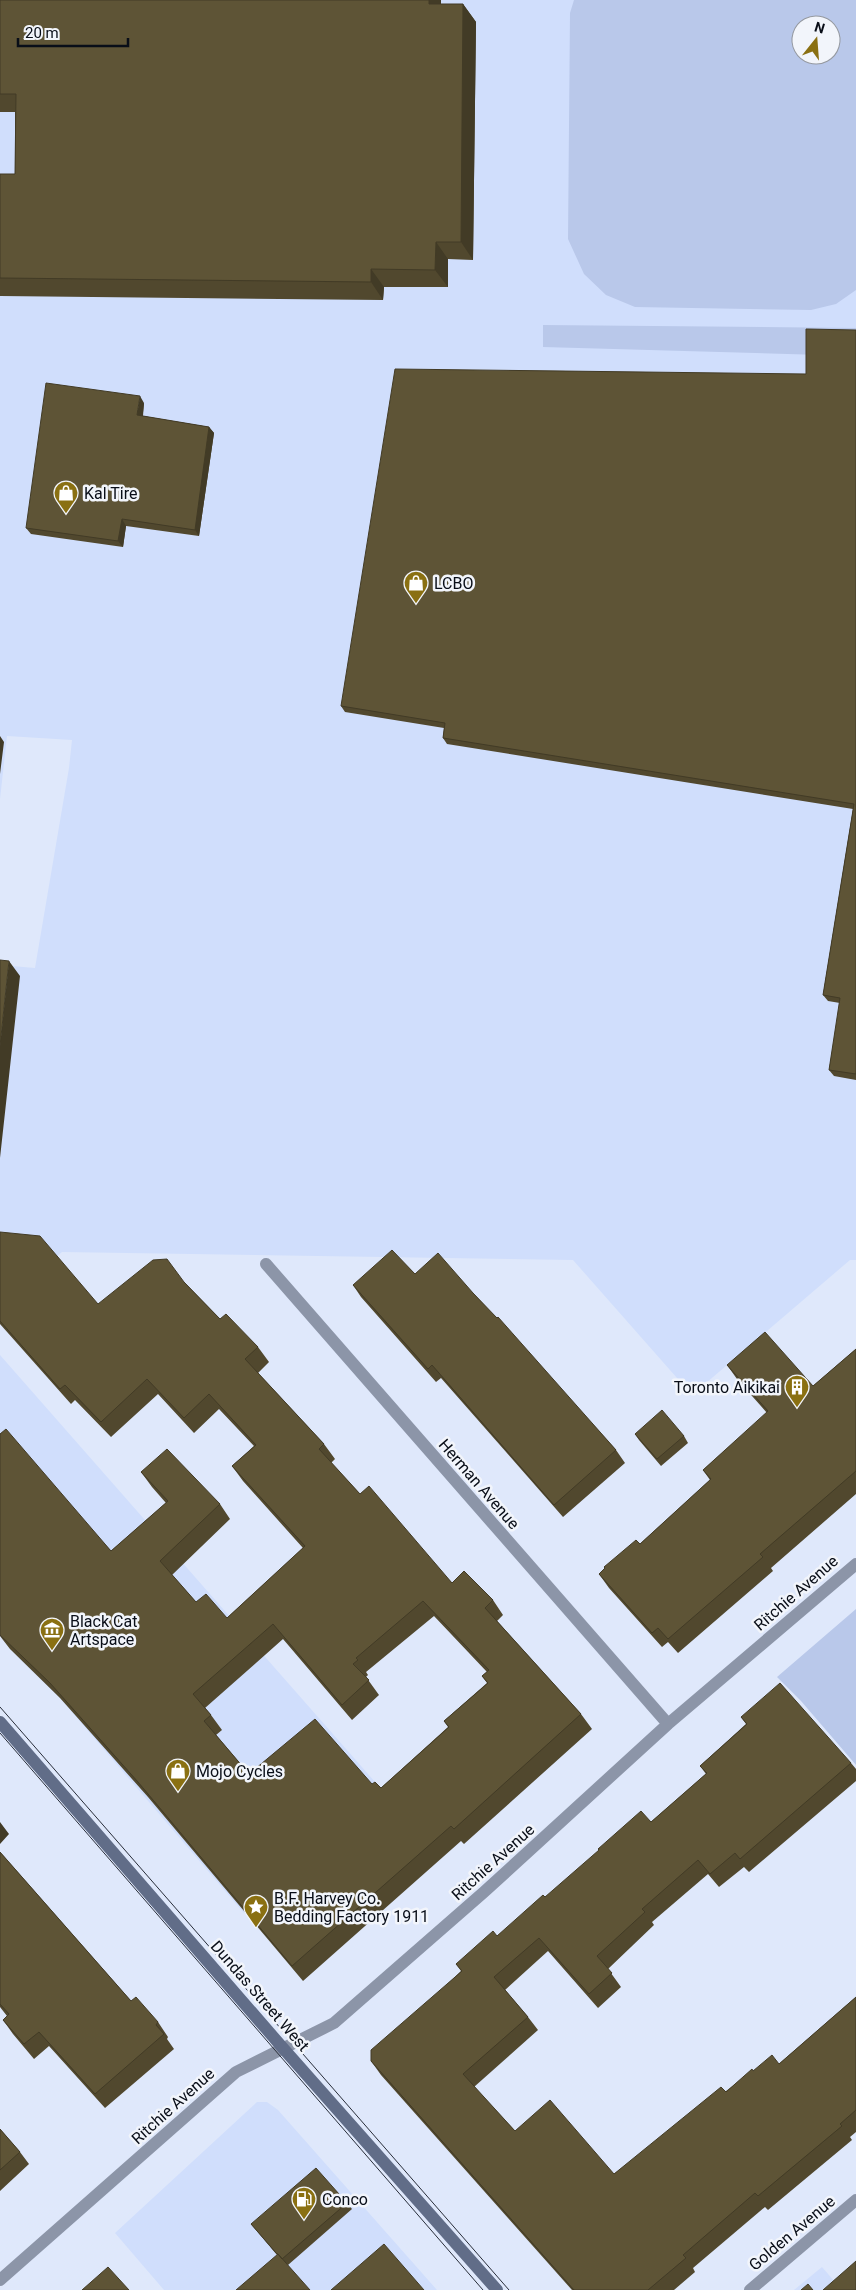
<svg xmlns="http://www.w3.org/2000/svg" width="856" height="2290" font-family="Roboto,sans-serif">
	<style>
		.built { fill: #d0defc; fill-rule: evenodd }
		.green { fill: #b9c8ea; fill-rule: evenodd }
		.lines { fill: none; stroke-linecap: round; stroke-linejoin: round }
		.minor { stroke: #8c95a8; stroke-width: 12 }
		.secondary { stroke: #616d88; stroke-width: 12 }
		.tram { stroke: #292e3a; stroke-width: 1 }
		.wall { fill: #51482e; fill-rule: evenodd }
		.shaded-wall { fill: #423b26 }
		.building { fill: #5e5436; stroke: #423b26; fill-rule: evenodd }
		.labels { text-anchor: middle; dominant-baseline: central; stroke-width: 5; stroke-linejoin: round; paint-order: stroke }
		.poi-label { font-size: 16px; fill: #090e18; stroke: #f2f5fb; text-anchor: start }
		.street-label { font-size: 16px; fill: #090e18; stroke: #f2f5fb }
	</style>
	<rect width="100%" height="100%" fill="#dfe8fb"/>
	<path class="built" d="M0,0h856v1260h-6l-158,135 -119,-135 -511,-8 -62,52v-339l35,3 34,-200 3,-28 -65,-4 -7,63zM801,25h30v30h-30z
		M0,1355l383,436 -139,122 -184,-215 -41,-40 -19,-22z
		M257,2102h10l11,8 159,180h-273l-49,-57z
		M822,2267l20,23h-48z"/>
	<path class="green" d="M574,0h282v290l-20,14 -25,6 -176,-3 -29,-12 -22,-21 -16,-35 2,-226zM801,25h30v30h-30z
		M543,325l313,3v28l-313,-9z
		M856,1609v156l-55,-64 -24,-24z"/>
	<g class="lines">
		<path class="minor" d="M266,1264l402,460
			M0,2280l236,-208 98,-49 150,-131 184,-168 188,-160
			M750,2290l106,-90"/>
		<path class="secondary" d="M0,1722l282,325 215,243"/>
		<path class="tram" d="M0,1707l509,583
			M0,1733l483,557"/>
	</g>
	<path class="wall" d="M0,0h441v4h22l13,18 -3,238 -25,-1v28h-64l-1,13 -383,-4v-122h15v-62h-15z
		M856,330v750l-22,-4 -5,-6 11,-67 -12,-2 -5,-6 30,-186 -406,-65 -4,-6 1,-10 -99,-16 -4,-6 465,-332z
		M144,403l-1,13 66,11 5,6 -15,103 -73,-10 -3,21 -92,-13 -5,-6z
		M0,1232l98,72 86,-22 36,37 38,28 11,15 -11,11 66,71 11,15 -4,4 29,31 92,89 41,17 10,15 -6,6 84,93 11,15 -128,115 -3,-3 -158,140 -155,-184 -88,-99 -50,-49 -10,-13v-202l111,117 55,-48 -14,-16 -11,-15 79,32 10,15 -58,56 24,27 31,16 76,-70 -60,-67 -11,-15 22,-20 -35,-37 -25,24 -36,-39 -47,43 -36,-37 -4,4 -71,-80zM434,1616l53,56 -5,4 5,7 -43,38 4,6 -67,61 -132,-14 -33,-39 6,-5 -11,-15 -6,-7 78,-69 69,81 27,-25 -13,-18 2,-2 -2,-3z
		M415,1274l58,19 143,157 9,13 -62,54 -122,-139 -5,4 -75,-85 -8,-12z
		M856,1349v145l-85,74 2,3 -95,82 -10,-11 -6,5 -53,-59 -10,-14 41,-30 70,-64 -7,-10 64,-57 -30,-34 -10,-14 86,21z
		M635,1434l49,2 4,7 -27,23 -22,-26z
		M741,1717l110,46 5,6v12l-107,91 -5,-5 -25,20 -11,-13 -56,48 2,3 -46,44 13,18 -23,21 -50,-57 -43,39 23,27 10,13 -64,57 41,44 99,43 139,-103 26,-7 77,-67v135l-6,5 2,3 -84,70 -3,-3 -72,61 2,4 -21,18h-102l-191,-215 -10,-14 90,-90 -5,-7 41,-28 154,-114 55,-48 -6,-8 46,-42z
		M0,1852l131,149 27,21 10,15 -1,2 7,10 -69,59 -56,-62 -15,13 -21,-25 -10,-14 4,-4 -7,-9z
		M0,2129l20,23 9,12 -29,27z
		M347,2203l5,6 -64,56 -11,-10 -21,-25 -5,-6z"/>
	<path class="shaded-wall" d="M429,0h12v21l-12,-17z
		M463,4l13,18 -3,238 -12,-18z
		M436,242l12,17v28l-13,-17z
		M371,269l13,18 -1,13 -12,-18z
		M140,396l4,7 -2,19 -5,-7z
		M209,427l5,6 -15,103 -4,-6z
		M122,519l4,7 -3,21 -5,-6z
		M0,736l4,6 -4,32z
		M9,961l11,15 -20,182v-112z
		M0,1822l9,12 -9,10z"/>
	<path class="building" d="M0,0h429v4h34l-2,238h-25l-1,28 -64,-1v13l-371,-4v-104h15l1,-80h-16z
		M806,329l50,1v744l-27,-4 11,-72 -17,-3 31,-191 -411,-66 2,-15 -104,-17 54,-337 411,5z
		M46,383l94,13 -3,19 72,12 -14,103 -73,-11 -4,22 -92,-13z
		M0,960l9,1 -9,85z
		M0,1232l40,4 58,68 55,-44 14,-1 17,23 36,37 6,-5 32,33 -13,12 79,85 -5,5 41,45 9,-8 83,97 12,-12 29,29 -8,8 96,106 -127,115 -3,-3 -159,140 -154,-184 -88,-99 -50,-48v-201l6,-5 105,122 57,-50 -27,-29 26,-23 53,55 -60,57 36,41 10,-8 21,24 78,-72 -73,-80 24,-21 -47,-51 -25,24 -37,-39 -46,43 -36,-37 -5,4 -60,-68zM423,1601l66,69 -7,6 6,7 -44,38 5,6 -68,61 -6,-6 -3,2 -57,-65 -66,55 -45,-53 7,-6 -18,-21 80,-70 69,81 27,-25 -16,-16 5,-4 -2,-2z
		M392,1250l23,24 23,-21 35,40 24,25 1,-1 118,133 -62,55 -122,-140 -4,4 -75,-84z
		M765,1332l48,54 43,-37v122l-96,83 3,3 -95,82 -10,-11 -6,5 -53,-59 6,-6 -1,-1 32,-27 4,4 71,-65 -8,-9 65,-59 -41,-46z
		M662,1410l22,26 -27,23 -22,-25z
		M780,1683l71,80 -111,96 -5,-6 -25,21 -12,-14 -56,49 3,3 -48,44 15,17 -23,21 -50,-56 -45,39 34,40 -65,57 52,57 35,-31 64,74 107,-87 5,5 26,-23 1,2 19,-16 7,9 77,-67v113l-16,14 2,2 -84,70 -3,-3 -72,62 3,3 -38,32h-74l-203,-229v-11l91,-79 -6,-7 37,-33 4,5 46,-41 2,2 54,-47 -1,-1 43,-38 10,11 56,-49 -7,-7 47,-42 -6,-7z
		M0,1852l131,149 5,-4 22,25 -2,3 8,9 -69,60 -56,-62 -15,12 -21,-24 6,-6 -9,-10z
		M0,2129l20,23 -20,18z
		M316,2168l31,35 -65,56 -4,-5h-1l-26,-30z
		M384,2244l40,46h-93z
		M278,2254l32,36h-74z
		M856,2261v29h-33z
		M108,2267l21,23h-47z
		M808,2284l5,6h-12z"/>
	<defs>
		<symbol id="shop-pin" viewBox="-11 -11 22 30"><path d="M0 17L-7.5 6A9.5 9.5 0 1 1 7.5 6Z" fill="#8a7012" stroke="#f2f5fb"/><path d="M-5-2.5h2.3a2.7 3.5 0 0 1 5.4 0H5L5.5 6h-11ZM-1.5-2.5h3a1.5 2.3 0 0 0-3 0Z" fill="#fff"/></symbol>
		<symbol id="building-pin" viewBox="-11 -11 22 30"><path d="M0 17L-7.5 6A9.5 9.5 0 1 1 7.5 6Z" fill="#8a7012" stroke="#f2f5fb"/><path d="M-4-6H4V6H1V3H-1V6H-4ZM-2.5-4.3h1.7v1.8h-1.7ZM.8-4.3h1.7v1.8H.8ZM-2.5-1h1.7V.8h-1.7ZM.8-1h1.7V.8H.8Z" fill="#fff"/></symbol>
		<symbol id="museum-pin" viewBox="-11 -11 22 30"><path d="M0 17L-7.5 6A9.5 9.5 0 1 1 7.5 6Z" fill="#8a7012" stroke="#f2f5fb"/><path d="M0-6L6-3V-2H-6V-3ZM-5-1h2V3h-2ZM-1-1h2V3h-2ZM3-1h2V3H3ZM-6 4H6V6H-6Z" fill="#fff"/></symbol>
		<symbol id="sight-pin" viewBox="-11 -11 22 30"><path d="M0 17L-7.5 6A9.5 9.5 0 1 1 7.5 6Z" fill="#8a7012" stroke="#f2f5fb"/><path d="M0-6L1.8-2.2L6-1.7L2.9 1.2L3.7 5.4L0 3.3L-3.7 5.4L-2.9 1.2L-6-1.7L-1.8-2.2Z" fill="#fff"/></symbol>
		<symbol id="fuel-pin" viewBox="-11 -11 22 30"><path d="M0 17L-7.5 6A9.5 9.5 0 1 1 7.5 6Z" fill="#8a7012" stroke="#f2f5fb"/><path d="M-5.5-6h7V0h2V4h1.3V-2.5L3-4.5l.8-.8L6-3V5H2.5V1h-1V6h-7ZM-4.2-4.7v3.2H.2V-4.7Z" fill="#fff"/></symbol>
	</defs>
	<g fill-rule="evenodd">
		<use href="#shop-pin" x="52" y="479" width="28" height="38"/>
		<use href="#shop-pin" x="402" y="569" width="28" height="38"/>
		<use href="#building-pin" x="783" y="1373" width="28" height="38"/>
		<use href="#museum-pin" x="38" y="1616" width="28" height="38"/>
		<use href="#shop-pin" x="164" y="1757" width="28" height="38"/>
		<use href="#sight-pin" x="242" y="1893" width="28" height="38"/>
		<use href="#fuel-pin" x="290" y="2185" width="28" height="38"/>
	</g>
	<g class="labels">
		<g class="poi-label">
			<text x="84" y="493">Kal Tire</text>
			<text x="434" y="583">LCBO</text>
			<text x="780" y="1387" text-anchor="end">Toronto Aikikai</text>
			<text x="70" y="1621">Black Cat<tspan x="70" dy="18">Artspace</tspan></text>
			<text x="196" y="1771">Mojo Cycles</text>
			<text x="274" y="1898">B.F. Harvey Co.<tspan x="274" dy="18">Bedding Factory 1911</tspan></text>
			<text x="322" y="2199">Conco</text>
		</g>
		<g class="street-label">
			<text transform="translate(479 1484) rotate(49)">Herman Avenue</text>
			<text transform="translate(796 1593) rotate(-41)">Ritchie Avenue</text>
			<text transform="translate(493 1862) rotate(-42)">Ritchie Avenue</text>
			<text transform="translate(260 1996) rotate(49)">Dundas Street West</text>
			<text transform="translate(173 2106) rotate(-42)">Ritchie Avenue</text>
			<text transform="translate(792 2233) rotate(-40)">Golden Avenue</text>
		</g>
	</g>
	<g transform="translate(816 40) rotate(17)"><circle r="24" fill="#f2f5fb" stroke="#9599a0"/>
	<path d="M0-4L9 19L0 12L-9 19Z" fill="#8a7012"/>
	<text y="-8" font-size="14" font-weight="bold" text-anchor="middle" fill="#090e18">N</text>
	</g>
	<path d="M18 38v8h110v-8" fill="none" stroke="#090e18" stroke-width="2.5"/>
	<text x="25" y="38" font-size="15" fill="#090e18" stroke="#f2f5fb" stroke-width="4" paint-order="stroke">20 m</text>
</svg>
